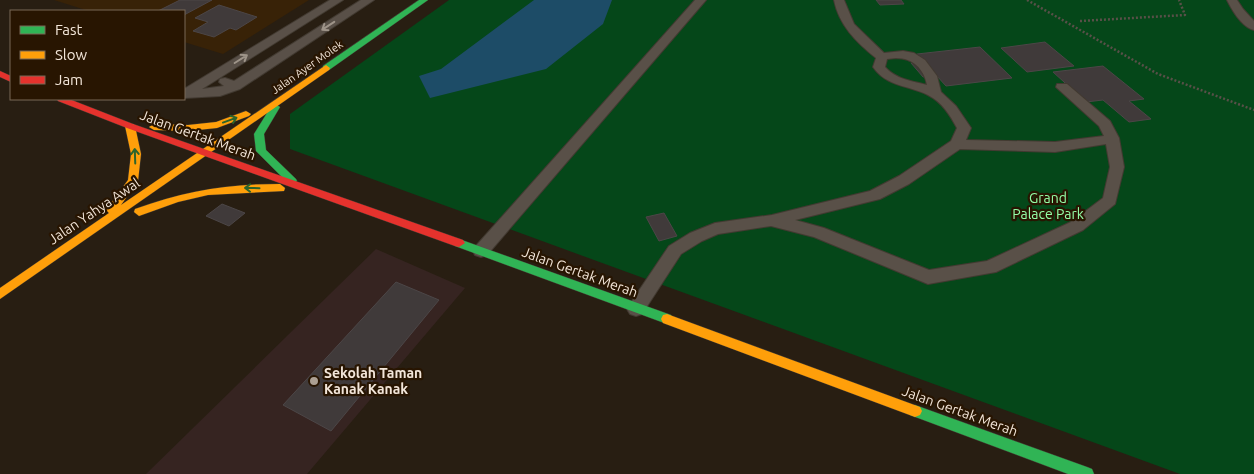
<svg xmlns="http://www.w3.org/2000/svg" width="1254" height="474" font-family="Ubuntu,sans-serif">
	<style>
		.built { fill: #382207 }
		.education { fill: #362421 }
		.green { fill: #054719 }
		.water { fill: #1d4c67 }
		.building { fill: #403a3a; stroke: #4c4647 }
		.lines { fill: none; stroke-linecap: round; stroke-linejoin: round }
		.lane-casing { stroke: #423a31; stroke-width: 2 }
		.fast-casing { stroke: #423a31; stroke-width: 1 }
		.slow-casing { stroke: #423a31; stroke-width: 1 }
		.jam-casing { stroke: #423a31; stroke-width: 1 }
		.path { stroke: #585048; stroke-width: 2.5; stroke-dasharray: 2 2; stroke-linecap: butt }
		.lane { fill: #595048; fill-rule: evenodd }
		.fast { fill: #30b455; fill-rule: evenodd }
		.slow { fill: #ff9f0a; fill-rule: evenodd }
		.jam { fill: #e5322d; fill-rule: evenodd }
		.oneway { stroke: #9e9489 }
		.oneway2 { stroke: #2c642b }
		.poi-dot { fill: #aca093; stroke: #281501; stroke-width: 2 }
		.labels { text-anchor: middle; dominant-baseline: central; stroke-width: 4.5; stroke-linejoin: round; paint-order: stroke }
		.far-street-label { font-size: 11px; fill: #f3e6d9; stroke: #281501 }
		.street-label { font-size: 14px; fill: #f3e6d9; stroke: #281501 }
		.park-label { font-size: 14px; fill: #94fea7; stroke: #281501 }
		.poi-label { font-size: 14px; font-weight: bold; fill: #f3e6d9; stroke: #281501; text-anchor: start }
	</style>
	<rect width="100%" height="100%" fill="#281e12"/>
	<path class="built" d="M54,0h255l-86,54 -39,-12v-31h-95z"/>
	<path class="education" d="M376,249l89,39 -158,186h-161z"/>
	<path class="green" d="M449,0h805v474h-74l-890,-325v-35z"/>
	<path class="water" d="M534,0h78l-9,24 -57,45 -116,29 -11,-22 22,-7z"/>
	<path class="building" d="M180,0h32l-28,15v-4h-26z
		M876,0h25l3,4 -24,1z
		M219,5l38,12 -21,13 -6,-2 -16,9 -21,-6 15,-9 -13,-4z
		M1045,42l29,24 -47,6 -26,-24z
		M980,47l32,31 -66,8 -10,-11 -13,2 -12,-14 13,-2 -7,-7z
		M1103,66l41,33 -15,2 22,18 -22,3 -26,-22 -17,2 -33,-30z
		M222,204l23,9 -16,13 -23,-10z
		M664,213l13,23 -18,5 -13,-24z
		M396,282l43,18 -108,131 -48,-26z"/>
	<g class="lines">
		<defs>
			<path id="lane" d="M330,0h13l-141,89 22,-3 -5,-4 1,-3 5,-1 9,3 127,-81h13l-134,89 -20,7 -36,2v-9z
				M695,0h11l-219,255 -6,2 -6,-2 -2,-4 2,-4z
				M834,0h10l10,24 30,29 19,-2 11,2 11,7 12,16 4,16 15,14 15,22 -5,12 89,2 49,-6 -5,-10 -43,-39 1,-3h10l43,37 9,17 5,29 -9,37 -32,26 -87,42 -68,12 -114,-47 -43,-11 -53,8 -16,7 -21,13 -39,60 -6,2 -6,-2 -3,-5 3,-5 39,-58 21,-13 25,-10 57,-8 98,-24 29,-15 52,-35 6,-13c-7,-13 -15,-26 -29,-33 -20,-10 -41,-8 -55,-28l3,-9c-20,-16 -37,-33 -42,-58zM896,58c17,0 28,11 31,27 -15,-4 -32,-6 -42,-18l2,-8zM1106,144l4,23 -7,31 -32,24 -84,39 -58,9 -105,-42 -29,-8 85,-21 29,-15 51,-35 95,3z
				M1227,0h10l6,9 11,12v9c-12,-3 -22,-20 -27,-30z"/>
			<path id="fast" d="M419,0h9l-99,70h-6v-4z
				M275,104l5,3 -16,27 2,16 30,29 1,2 -5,4 -4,-2 -32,-32 -2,-17 18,-29z
				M459,239l212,76 2,4 -2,4 -4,1 -212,-78 -2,-3z
				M915,405l172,62 5,2 2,5h-26l-158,-59 -2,-4 2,-4z"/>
			<path id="slow" d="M326,65l4,3 -1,2 -329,229v-11l109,-75 -3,-3 22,-30 3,-26 -6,-28 2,-2h6l2,2 6,28 -3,27 -17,24z
				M246,111l5,3 -2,2 -32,12 -29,3 -34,-1 -5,-3 5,-3 34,1 28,-3z
				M280,184l5,4 -1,3 -76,4 -30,7 -39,14 -5,-4 1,-3c50,-18 92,-25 145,-25z
				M667,314l253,93 2,4 -2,4 -5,2 -252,-94 -2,-4 2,-4z"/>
			<path id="jam" d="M0,71l11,5v6l-11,-5z
				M57,99h12l64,25 330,116 2,3 -6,4 -4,-1 -328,-118 -69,-27z"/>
		</defs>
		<use href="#lane" class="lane-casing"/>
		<use href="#fast" class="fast-casing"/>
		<use href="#slow" class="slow-casing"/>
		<use href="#jam" class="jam-casing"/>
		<path class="path" d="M1027,0l131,74 96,36
			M1080,21l105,-6 -6,-15"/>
		<use href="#lane" class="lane"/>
		<use href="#fast" class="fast"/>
		<use href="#slow" class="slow"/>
		<use href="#jam" class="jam"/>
	</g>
	<defs><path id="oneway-shaft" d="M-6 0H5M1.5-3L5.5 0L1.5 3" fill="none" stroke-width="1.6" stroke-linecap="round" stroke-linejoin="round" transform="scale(1.25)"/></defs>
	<g class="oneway">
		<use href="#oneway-shaft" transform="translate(328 26) rotate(147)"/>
		<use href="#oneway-shaft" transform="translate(241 59) rotate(-32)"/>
	</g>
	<g class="oneway2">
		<use href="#oneway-shaft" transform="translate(230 120) rotate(-20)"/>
		<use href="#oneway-shaft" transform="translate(135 156) rotate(-92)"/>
		<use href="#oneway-shaft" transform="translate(252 188) rotate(-179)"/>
	</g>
	<circle class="poi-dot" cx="314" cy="381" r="5"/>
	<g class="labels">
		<g class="far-street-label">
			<text transform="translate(307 67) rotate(-35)">Jalan Ayer Molek</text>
		</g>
		<g class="street-label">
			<text transform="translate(198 135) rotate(20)">Jalan Gertak Merah</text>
			<text transform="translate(94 211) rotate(-34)">Jalan Yahya Awal</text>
			<text transform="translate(580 272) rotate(20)">Jalan Gertak Merah</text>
			<text transform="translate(960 411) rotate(20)">Jalan Gertak Merah</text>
		</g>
		<g class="park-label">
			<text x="1048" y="198">Grand<tspan x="1048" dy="16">Palace Park</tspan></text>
		</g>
		<g class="poi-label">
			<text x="324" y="373">Sekolah Taman<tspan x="324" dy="16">Kanak Kanak</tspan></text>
		</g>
	</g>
	<rect x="10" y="10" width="175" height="90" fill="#281501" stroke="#796957"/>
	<rect x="20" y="26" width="25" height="8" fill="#30b455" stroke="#796957"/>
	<text x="55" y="35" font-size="15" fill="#f3e6d9">Fast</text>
	<rect x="20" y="51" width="25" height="8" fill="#ff9f0a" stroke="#796957"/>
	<text x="55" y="60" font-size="15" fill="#f3e6d9">Slow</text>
	<rect x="20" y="76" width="25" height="8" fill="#e5322d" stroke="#796957"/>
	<text x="55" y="85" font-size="15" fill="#f3e6d9">Jam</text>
</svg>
